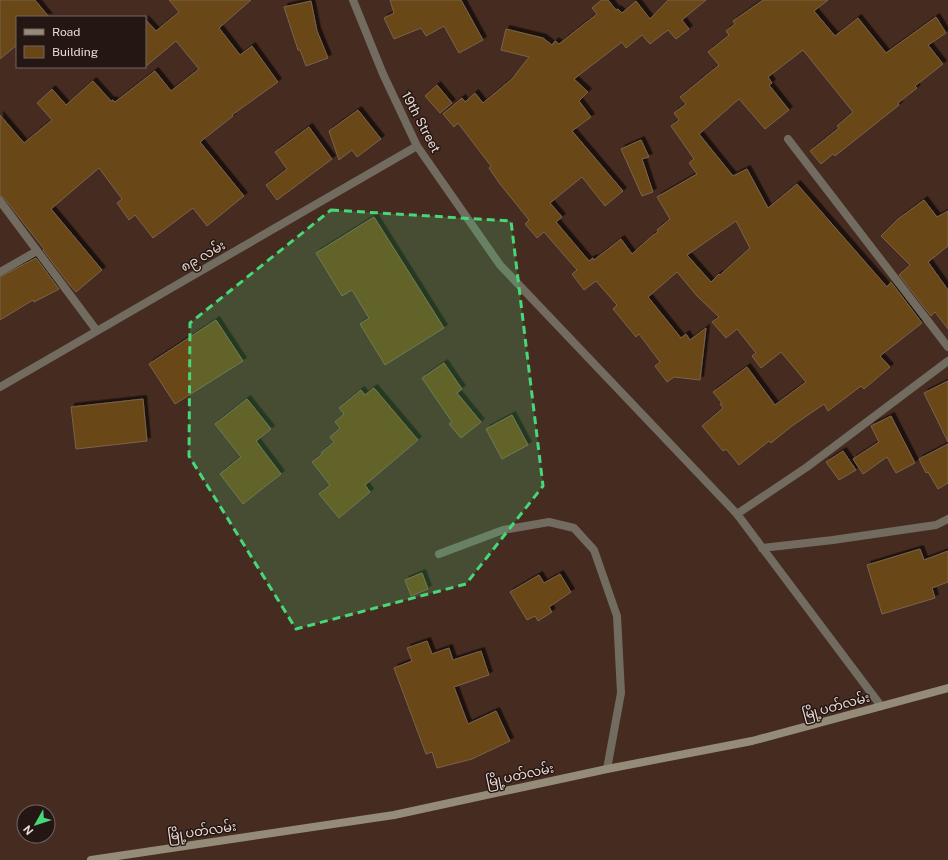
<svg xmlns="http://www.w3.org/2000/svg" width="948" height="860" font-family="'Public Sans','Noto Sans Myanmar',sans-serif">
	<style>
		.building { fill: #694615; stroke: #79644d; fill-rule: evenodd; filter: url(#shadow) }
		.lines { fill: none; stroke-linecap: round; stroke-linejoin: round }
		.minor { stroke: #716c5f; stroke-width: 8 }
		.tertiary { stroke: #716c5f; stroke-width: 8 }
		.secondary { stroke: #948b78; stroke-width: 8 }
		.marked { fill: #47d779; fill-opacity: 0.2; stroke: #47d779; stroke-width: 3; stroke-dasharray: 8 5; stroke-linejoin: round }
		.labels { text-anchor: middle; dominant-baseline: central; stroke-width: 3; stroke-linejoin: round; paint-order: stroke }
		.street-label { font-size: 13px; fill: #ecd9d3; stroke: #241713 }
	</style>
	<defs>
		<filter id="shadow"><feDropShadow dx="3.5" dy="-3.5" stdDeviation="0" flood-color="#0009"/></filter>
	</defs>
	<rect width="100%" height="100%" fill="#462b21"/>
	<path class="building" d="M0,0h35l14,17h-32v28l-17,14z
		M169,0h82l-32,28 21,27 12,-9 26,36 -46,33 1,1 -33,26 44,54 -37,30 -14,-18 -40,30 -18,-23 -6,5 -12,-17 5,-4 -23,-31 -48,41 51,61 -26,22 -7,-8 -26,-34 1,-1 -40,-51 -4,-2v-81l24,28 28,-23 -15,-17 15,-14 14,16 27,-24 18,20 2,-1 2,2 40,-31 16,20 28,-22 -23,-28 -31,26v-48l11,12 23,-19z
		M390,0h71l22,40 -24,13 -15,-27 -18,10 -5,-8 -27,11 -10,-21 10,-5z
		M601,0h7l8,10 2,-1 4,4 14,-12 14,18 18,-19h38l-24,20 7,9 -13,10 -8,-9 -18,14 -8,-9 -16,13 -4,-6 -48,37 14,13 -9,9 12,16 -19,14 51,60 -18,15 -23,-29 -32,26 12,14 -6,5 33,39 4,-3 1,2 27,-21 11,15 20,-18 6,-4 -1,-2 13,-11 -13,-22 40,-23 -8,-11 5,-4 -23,-33 8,-6 -5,-7 12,-9 -6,-7 39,-32 -11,-13 21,-17 -3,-4 9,-7 -2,-3 30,-21h65l-14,11 21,25 23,-18 28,35 50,-36 10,16 -18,12 15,19 -28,22 2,2 -19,15 1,2 -64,51 -2,-2 -12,10 -11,-13 29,-23 -2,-2 16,-14 -50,-62 -35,27 4,6 -3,2 20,25 -24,19 -26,-30 -40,35 34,42 14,-7 21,39 29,-24 90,103 4,-5 31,41 -42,33 10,11 -26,22 -3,-3 -33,25 -4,-7 -32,22 -21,17 -2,-2 -30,24 -13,-16 -3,2 -21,-25 21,-18 -3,-4 2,-1 -9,-11 34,-25 28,38 31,-23 -25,-30 -20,16 -9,-12 4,-3 -19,-24 -11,9 -14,-16 7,-5 -22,-21 -20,-24 -29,25 33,41 5,-4 4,6 16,-12 -6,52 -26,-3 -7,5 -12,-16 5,-4 -21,-28 -3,3 -23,-28 4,-4 -21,-24 -12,9 -12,-16 5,-4 -33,-38 -7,6 -12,-14 4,-4 -29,-36 -11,-16 2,-2 -33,-43 -4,4 -11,-13 19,-16 3,4 10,-9 8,10 29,-24 17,-22 -28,-7 5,-21 37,9 9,7 3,-4 4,3 38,-30 -5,-6zM736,221l14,27 -30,27 -1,-1 -8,8 -24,-27z
		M311,1l6,30 11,27 -22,8 -6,-16h-2l-14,-43z
		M437,85l15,18 -12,10 -15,-17z
		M358,110l23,29 -24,18 -5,-7 -13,10 -10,-29z
		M309,127l23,32 -55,41 -11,-15 21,-16 -12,-17z
		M641,140l8,17 -7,2 11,33 -11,4 -21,-47z
		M924,200l13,17 11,-6v35l-20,16 20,28v39l-13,-17 -4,4 -32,-41 11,-10 -29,-29 17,-17z
		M374,217l70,111 -59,37 -25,-41 9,-6 -17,-28 -10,6 -26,-43z
		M36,258l23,31 -25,13 -1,-2 -33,20v-43z
		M216,320l27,41 -68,43 -26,-40z
		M444,363l18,26 -5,4 24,29 -20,16 -12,-14 3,-2 -30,-44z
		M948,381v61l-24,-49z
		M374,388l44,52 -53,45 5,7 -31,26 -20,-24 11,-9 -18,-23 10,-8 -1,-1 13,-11 -4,-5 10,-9 -5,-6 9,-8 -5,-6 22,-18 4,5z
		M143,399l4,42 -71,8 -5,-42z
		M247,399l24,30 -15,12 25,33 -38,30 -23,-30 21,-17 -26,-33z
		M512,415l16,30 -26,14 -16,-30z
		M891,416l24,47 -19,10 -9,-16 -24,17 -10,-15 26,-17 -8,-16z
		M948,444v39l-10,6 -10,-17 -2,1 -7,-14z
		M843,451l13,19 -17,10 -13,-18z
		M920,549l4,11 24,-9v31l-16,6 3,10 -53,16 -15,-49z
		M422,573l6,16 -17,7 -6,-16z
		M560,574l11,18 -22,15 3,5 -14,9 -3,-5 -8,4 -17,-28 29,-17 5,8z
		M427,641l5,13 17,-6 4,12 28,-9 8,24 -35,12 14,37 28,-13 14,30 -38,18 -35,9 -5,-16 -6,2 -32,-86 18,-7 -5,-13z"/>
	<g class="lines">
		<path class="minor" d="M788,139l160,208
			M0,201l97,130
			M0,272l37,-21
			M0,387l417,-241
			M737,514l70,-47 141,-106
			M762,548l71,-8 103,-15 12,-6
			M439,554l64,-24 46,-8 25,6 20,22 23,66 4,77 -14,76"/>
		<path class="tertiary" d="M353,0l30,74 34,72 83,119 237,249 144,192"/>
		<path class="secondary" d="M91,860l303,-45 213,-46 145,-28 196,-53"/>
	</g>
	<path class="marked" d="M331,210l180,11 32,265 -77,98 -170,45 -107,-173 1,-133z"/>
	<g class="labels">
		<g class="street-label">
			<text transform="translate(421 122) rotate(62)">19th Street</text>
			<text transform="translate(203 256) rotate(-30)">၈၉ လမ်း</text>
			<text transform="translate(836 706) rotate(-15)">မြို့ပတ်လမ်း</text>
			<text transform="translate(520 775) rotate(-12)">မြို့ပတ်လမ်း</text>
			<text transform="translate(202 831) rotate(-8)">မြို့ပတ်လမ်း</text>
		</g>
	</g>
	<rect x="16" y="16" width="130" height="52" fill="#241713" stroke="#746560"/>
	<rect x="24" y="29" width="20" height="6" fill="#948b78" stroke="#746560"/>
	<text x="52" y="36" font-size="12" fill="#ecd9d3">Road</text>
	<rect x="24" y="46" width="20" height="12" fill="#694615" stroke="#746560"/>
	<text x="52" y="56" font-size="12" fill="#ecd9d3">Building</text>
	<g transform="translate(36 824) rotate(231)"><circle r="19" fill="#241713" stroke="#746560"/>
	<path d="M0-3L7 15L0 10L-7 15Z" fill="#47d779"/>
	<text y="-6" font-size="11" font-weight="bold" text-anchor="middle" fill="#ecd9d3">N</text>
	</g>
</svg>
